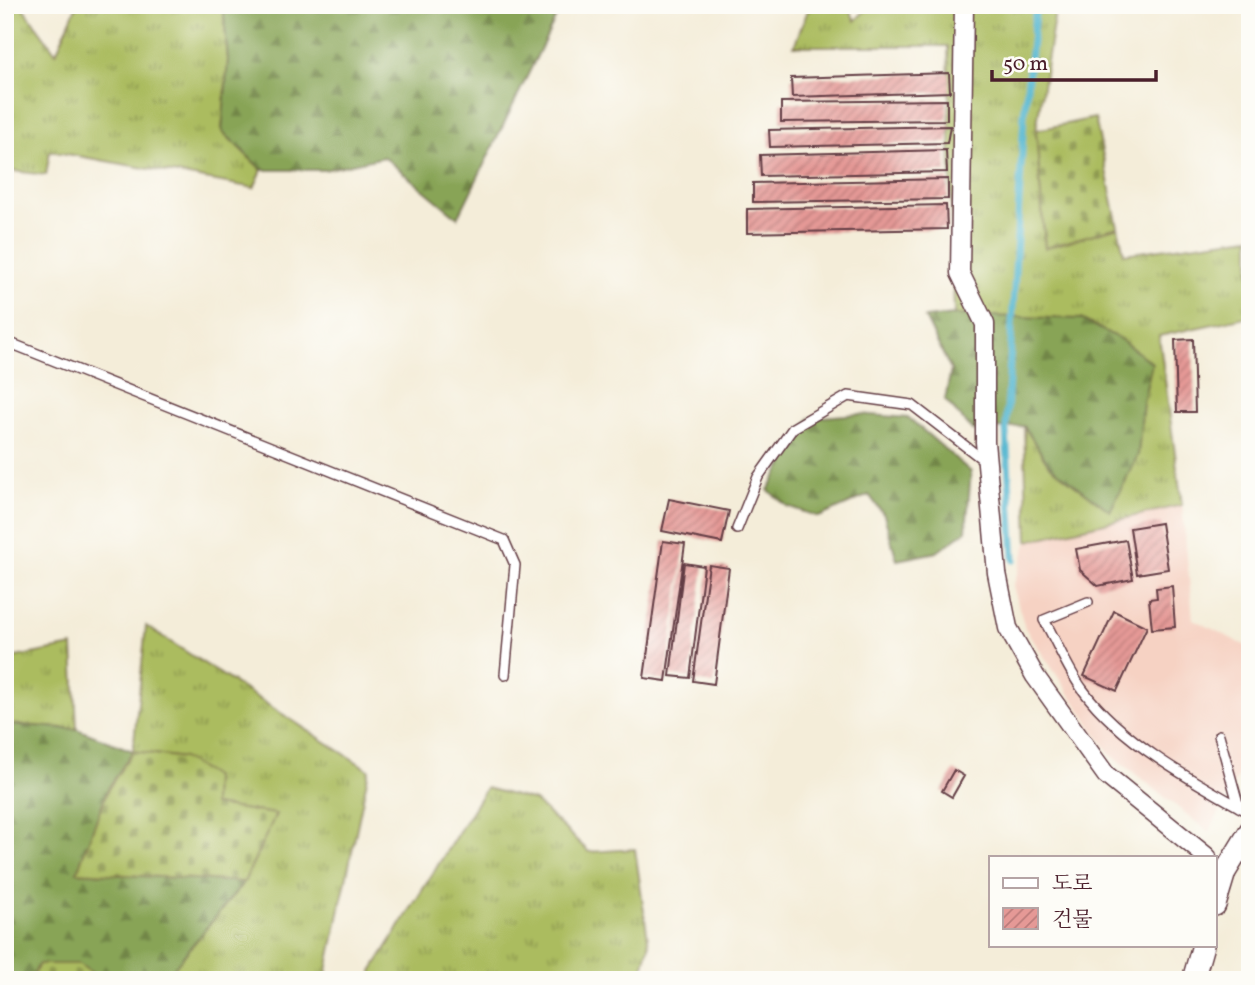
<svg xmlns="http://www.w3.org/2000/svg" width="1255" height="985" font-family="Vollkorn,'Noto Serif KR',serif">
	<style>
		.built { fill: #f6d2c3 }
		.grass { fill: url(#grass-tufts); stroke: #7a6e45; stroke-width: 2 }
		.forest { fill: url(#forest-firs); stroke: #696240; stroke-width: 2 }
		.cemetery { fill: url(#cemetery-stones); stroke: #7a6e45; stroke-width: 2 }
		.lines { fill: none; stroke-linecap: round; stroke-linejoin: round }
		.stream { stroke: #51b5cf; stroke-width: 7 }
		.building { fill: url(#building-hatch) }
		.service-casing { stroke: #643e45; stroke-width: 12 }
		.minor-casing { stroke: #643e45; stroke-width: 21 }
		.tertiary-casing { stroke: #643e45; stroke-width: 24 }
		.service { stroke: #fff; stroke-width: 9 }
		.minor { stroke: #fff; stroke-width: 18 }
		.tertiary { stroke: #fff; stroke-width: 21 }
	</style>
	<defs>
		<pattern id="grass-tufts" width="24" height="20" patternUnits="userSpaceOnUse" patternTransform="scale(1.75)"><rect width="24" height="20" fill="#abbc5f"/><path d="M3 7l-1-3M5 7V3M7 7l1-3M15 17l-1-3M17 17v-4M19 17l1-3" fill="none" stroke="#8d984f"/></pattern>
		<pattern id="forest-firs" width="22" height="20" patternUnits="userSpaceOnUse" patternTransform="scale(1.75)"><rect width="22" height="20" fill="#88a456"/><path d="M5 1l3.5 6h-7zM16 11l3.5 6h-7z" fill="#718547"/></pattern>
		<pattern id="cemetery-stones" width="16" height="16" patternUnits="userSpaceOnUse" patternTransform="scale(1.75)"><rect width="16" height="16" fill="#abbc5f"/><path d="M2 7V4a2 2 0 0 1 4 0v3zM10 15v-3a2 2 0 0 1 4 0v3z" fill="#8d984f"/></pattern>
		<pattern id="building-hatch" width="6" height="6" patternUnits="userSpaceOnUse" patternTransform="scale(1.75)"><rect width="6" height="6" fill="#e59996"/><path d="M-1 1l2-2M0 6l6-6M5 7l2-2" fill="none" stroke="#bc7c7b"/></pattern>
	</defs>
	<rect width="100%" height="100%" fill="#fdfcf7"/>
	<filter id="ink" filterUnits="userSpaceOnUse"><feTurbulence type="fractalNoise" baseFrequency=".0143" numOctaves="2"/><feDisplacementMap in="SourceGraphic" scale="14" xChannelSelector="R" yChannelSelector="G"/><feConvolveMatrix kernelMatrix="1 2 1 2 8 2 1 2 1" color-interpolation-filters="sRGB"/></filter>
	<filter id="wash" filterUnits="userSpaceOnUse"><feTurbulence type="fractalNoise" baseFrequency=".00686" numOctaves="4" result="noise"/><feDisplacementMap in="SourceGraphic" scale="28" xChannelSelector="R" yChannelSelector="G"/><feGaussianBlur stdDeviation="1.57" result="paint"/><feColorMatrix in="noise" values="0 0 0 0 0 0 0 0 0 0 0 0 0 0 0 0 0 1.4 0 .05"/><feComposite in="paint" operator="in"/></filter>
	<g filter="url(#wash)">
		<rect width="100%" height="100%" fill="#f4edd9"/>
		<path class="built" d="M1182,505l11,114 57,29v105l-41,79 -99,-78 -85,-126 -12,-41 15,-46z"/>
		<path class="grass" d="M5,5h16l35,48 21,-48h146l5,55 -6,71 40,39 -8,18 -204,-37 -4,24 -41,-5z
			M810,5h38l7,16 15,-16h186l-20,125 9,118 73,-21 6,27 126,-17v79l-91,20 23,169 -154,36 -4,-115 25,39 94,-63 8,-39 -119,-45 -78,-3 -6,-269h-154z
			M146,626l223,144 -44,210h-161l80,-98 31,-68 -62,-9 -30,-47 -50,-7z
			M73,646l4,83 -72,-5v-65z
			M486,788l49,13 54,51 46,-3 14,97 -9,34h-267l-1,-9z"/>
		<path class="forest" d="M223,5h339l-104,213 -74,-61 -60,13h-62l-40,-39 6,-71z
			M954,315l127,4 39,20 32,24 -9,39 -5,53 -28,56 -61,-46 -25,-39 -51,5 -28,-31 6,-30 -26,-52z
			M858,414l51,4 62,54 -5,59 -29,21 -40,8 -13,-45 -15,-20 -50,22 -32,-11 -19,-16 42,-72z
			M5,724l72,5 56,22 -25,38 -31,83 167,10 -80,98h-62l-23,-16h-40l-8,16h-26z"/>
		<path class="cemetery" d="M1095,118l23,109 -73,21 -9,-118z
			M133,751l50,7 31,19 -1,28 63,9 -32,68 -167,-10 31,-83z
			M39,964h40l23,16h-71z"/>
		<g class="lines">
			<path class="stream" d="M1014,560l-8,-130 18,-315 12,-110"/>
		</g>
		<g id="blocks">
			<path class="building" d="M949,73l1,19 -158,5 -1,-19z
				M947,100v20l-166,2v-20z
				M950,126l-3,17 -177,4 -1,-17z
				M946,150l1,22 -186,4 -1,-21z
				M948,179v20l-195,3v-19z
				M946,205l1,24 -200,4v-24z
				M1193,339l2,73h-18l-2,-72z
				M669,499l60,12 -7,32 -60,-12z
				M1161,523l7,46 -31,5 -7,-46z
				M1126,540l7,39 -35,7 -18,-16 -4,-21z
				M663,541l22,3 -19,137 -22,-3z
				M684,563l20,3 -14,112 -20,-2z
				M709,565l20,3 -15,116 -21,-3z
				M1172,586l3,41 -23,2 -3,-30 8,-1 -1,-10z
				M1114,611l33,16 -30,64 -33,-15z
				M954,770l10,6 -12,21 -10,-6z"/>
		</g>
	</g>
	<g filter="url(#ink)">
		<use href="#blocks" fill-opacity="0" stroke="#643e45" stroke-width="2"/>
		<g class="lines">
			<defs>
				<path id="service" d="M5,341l499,199 11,25 -10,110
					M737,529l21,-52 35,-49 55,-32 64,9 74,57
					M1088,602l-44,18c13,22 23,49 39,70 38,52 111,92 167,123
					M1219,735l20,72"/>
				<path id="minor" d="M964,5l-4,268 25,51v118l12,131 11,55 27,48 71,99 101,82"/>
				<path id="tertiary" d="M1215,905l10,-33 25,-41
					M1193,980l10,-35"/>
			</defs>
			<use href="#service" class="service-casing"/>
			<use href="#minor" class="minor-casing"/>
			<use href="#tertiary" class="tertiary-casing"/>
			<use href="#service" class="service"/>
			<use href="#minor" class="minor"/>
			<use href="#tertiary" class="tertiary"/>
		</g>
	</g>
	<rect width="1255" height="985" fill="none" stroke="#fdfcf7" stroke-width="28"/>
	<rect x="989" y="856" width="228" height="91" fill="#fdfcf7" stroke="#b5a4a5" stroke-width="2"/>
	<rect x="1003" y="878" width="35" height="10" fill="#ffffff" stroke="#b5a4a5" stroke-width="2"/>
	<text x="1052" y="890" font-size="21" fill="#4a1f2b">도로</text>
	<rect x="1003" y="908" width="35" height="21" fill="url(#building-hatch)" stroke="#b5a4a5" stroke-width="2"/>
	<text x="1052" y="926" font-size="21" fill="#4a1f2b">건물</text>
	<path d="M992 70v10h164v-10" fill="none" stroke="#4a1f2b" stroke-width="3.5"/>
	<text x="1003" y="70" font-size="21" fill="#4a1f2b" stroke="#fdfcf7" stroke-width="5" paint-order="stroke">50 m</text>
</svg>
